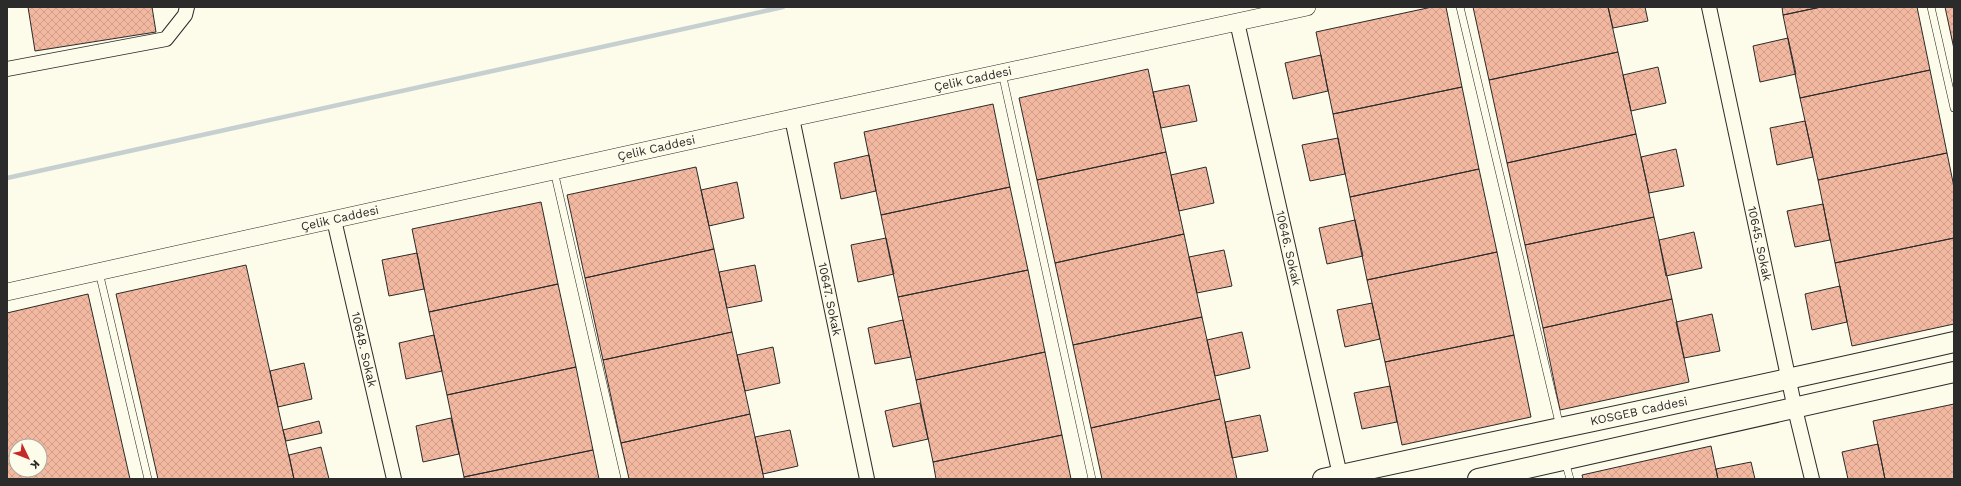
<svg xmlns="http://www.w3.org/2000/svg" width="1961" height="486" font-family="'Work Sans',sans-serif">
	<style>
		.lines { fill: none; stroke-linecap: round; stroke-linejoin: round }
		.stream { stroke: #c7d0d0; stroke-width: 4.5 }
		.building { fill: url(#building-cross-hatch); stroke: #2b2b2b; fill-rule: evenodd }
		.service-casing { stroke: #2b2b2b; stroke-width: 8 }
		.minor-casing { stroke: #2b2b2b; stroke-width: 16 }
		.tertiary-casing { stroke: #2b2b2b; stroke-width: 18 }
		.secondary-casing { stroke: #2b2b2b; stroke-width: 22 }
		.service { stroke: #fdfbea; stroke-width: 7 }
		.minor { stroke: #fdfbea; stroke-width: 14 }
		.tertiary { stroke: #fdfbea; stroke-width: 17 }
		.secondary { stroke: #fdfbea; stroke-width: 20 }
		.labels { text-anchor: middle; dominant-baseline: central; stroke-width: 3; stroke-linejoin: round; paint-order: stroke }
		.street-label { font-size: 12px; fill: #2b2b2b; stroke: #fdfbea }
	</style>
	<defs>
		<pattern id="building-cross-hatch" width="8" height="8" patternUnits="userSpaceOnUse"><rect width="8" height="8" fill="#f2b8a0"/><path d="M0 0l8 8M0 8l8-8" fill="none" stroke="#d09e8a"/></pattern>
	</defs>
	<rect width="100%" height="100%" fill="#fdfbea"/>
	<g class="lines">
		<path class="stream" d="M7,178l776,-171"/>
	</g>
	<path class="building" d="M28,7h124l4,25 -121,19z
		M1432,7h14l16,80 -129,27 -17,-82z
		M1473,7h135l10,45 -129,28z
		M1608,7h37l3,14 -35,7z
		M1782,7h39l-38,8z
		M1821,7h96l13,63 -130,28 -17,-83z
		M1945,7h9v42z
		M1788,38l8,36 -36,8 -7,-36z
		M1618,52l18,82 -129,29 -18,-83z
		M1321,55l7,36 -35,8 -8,-36z
		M1658,67l8,36 -35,8 -8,-36z
		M1148,69l18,83 -129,28 -18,-82z
		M1930,70l17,83 -129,27 -18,-82z
		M1189,85l8,36 -36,7 -8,-36z
		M1462,87l17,82 -129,28 -17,-83z
		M993,104l17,83 -129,28 -17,-83z
		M1805,121l8,36 -36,8 -7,-37z
		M1636,134l18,83 -129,28 -18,-82z
		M1338,138l7,36 -35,7 -8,-36z
		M1676,149l8,37 -35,7 -8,-36z
		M1166,152l18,82 -129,29 -18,-83z
		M1947,153l7,34v51l-119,25 -17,-83z
		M869,155l7,36 -35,8 -7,-36z
		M696,167l18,82 -129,29 -18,-83z
		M1206,167l8,36 -35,8 -8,-36z
		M1479,169l18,83 -130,28 -17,-83z
		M737,182l7,36 -35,8 -8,-36z
		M1010,187l18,83 -130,27 -17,-82z
		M541,202l17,82 -129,28 -17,-83z
		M1823,204l7,36 -35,7 -8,-36z
		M1654,217l18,82 -129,29 -18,-83z
		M1355,220l8,36 -36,8 -8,-36z
		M1694,232l8,36 -36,8 -7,-36z
		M1184,234l18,83 -129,28 -18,-82z
		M886,238l8,36 -36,8 -7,-37z
		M1954,238v86l-102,22 -17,-83z
		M714,249l18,83 -129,28 -18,-82z
		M1224,250l8,36 -35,7 -8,-36z
		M1497,252l17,83 -129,27 -18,-82z
		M417,253l7,36 -35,7 -7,-36z
		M246,265l48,214h-136l-42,-185z
		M755,265l7,36 -35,7 -8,-36z
		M1028,270l17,82 -129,28 -18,-83z
		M558,284l18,83 -129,28 -18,-83z
		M1840,286l7,36 -35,8 -7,-36z
		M88,294l42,185h-123v-166zM16,446h24v24h-24z
		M1672,299l17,83 -129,28 -17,-82z
		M1372,303l8,36 -35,8 -8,-37z
		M1712,314l8,37 -36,7 -8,-36z
		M1202,317l18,82 -129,29 -18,-83z
		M903,320l8,37 -36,7 -7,-36z
		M732,332l18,82 -129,29 -18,-83z
		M1242,332l8,36 -35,8 -8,-36z
		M434,335l8,36 -36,8 -7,-36z
		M1514,335l17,82 -129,28 -17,-83z
		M773,347l7,36 -35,8 -8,-36z
		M1045,352l17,83 -129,27 -17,-82z
		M304,363l8,36 -34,8 -8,-36z
		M576,367l17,83 -129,27 -17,-82z
		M1390,386l7,36 -35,7 -8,-36z
		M1220,399l17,80h-135l-11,-51z
		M920,403l8,36 -35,8 -8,-36z
		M1954,404v75h-69l-12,-58z
		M750,414l14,65h-135l-8,-36z
		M1260,415l8,36 -36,7 -7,-36z
		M451,418l8,36 -36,8 -7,-36z
		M319,421l3,12 -36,8 -3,-11z
		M790,430l8,36 -35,8 -8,-37z
		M1062,435l9,44h-135l-3,-17z
		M1878,444l7,35h-37l-6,-27z
		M1711,446l7,33h-135l-1,-4z
		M321,447l8,32h-35l-5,-24z
		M593,450l6,29h-135v-2z
		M1751,462l4,17h-37l-2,-10z"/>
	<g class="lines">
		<defs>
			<path id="service" d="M1460,7l100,420
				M1931,7l23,101
				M1002,73l90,406
				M554,171l71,308
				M99,272l49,207
				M1565,461l5,18"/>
			<g id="minor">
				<path id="s1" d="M1709,7l86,402 17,70"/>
				<path id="s2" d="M1237,22l103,453"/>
				<path d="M7,69l159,-30 19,-24 2,-8"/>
				<path id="s3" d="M792,118l75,361"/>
				<path id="s4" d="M334,220l60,259"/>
			</g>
			<g id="tertiary">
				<path id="s5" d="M7,292l785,-174 515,-111"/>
			</g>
			<g id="secondary">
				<path id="s6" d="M1323,479c210,-46 421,-89 631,-137"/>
				<path d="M1478,479l476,-107"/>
			</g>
		</defs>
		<use href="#service" class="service-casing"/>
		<use href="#minor" class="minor-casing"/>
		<use href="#tertiary" class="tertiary-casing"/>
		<use href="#secondary" class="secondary-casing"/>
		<use href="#service" class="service"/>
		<use href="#minor" class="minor"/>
		<use href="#tertiary" class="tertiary"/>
		<use href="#secondary" class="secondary"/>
	</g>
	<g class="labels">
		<g class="street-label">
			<text stroke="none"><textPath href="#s5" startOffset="989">Çelik Caddesi</textPath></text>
			<text stroke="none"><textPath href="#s5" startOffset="665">Çelik Caddesi</textPath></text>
			<text stroke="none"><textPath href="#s5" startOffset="341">Çelik Caddesi</textPath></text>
			<text stroke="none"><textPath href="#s1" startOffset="242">10645. Sokak</textPath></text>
			<text stroke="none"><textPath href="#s2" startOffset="232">10646. Sokak</textPath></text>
			<text stroke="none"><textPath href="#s3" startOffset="185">10647. Sokak</textPath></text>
			<text stroke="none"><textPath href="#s4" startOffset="133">10648. Sokak</textPath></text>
			<text stroke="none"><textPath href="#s6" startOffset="323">KOSGEB Caddesi</textPath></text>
		</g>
	</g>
	<rect width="1961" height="486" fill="none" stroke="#2b2b2b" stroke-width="16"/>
	<g transform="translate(28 458) rotate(133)"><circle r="19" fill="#fdfbea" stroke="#a9a89e"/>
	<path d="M0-3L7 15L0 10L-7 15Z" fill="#c62828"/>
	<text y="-6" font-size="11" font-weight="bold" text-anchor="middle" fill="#2b2b2b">K</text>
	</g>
</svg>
